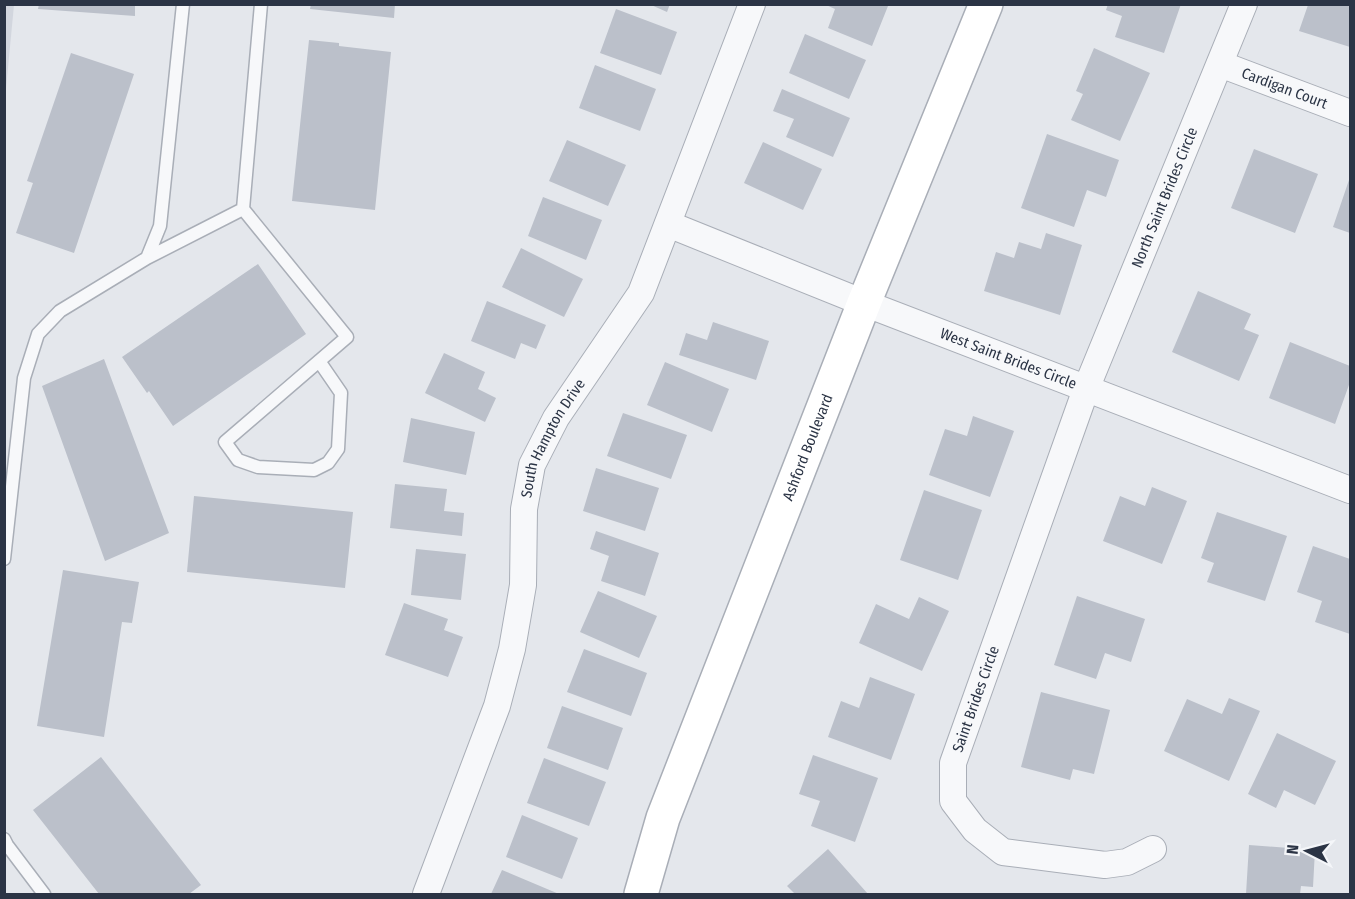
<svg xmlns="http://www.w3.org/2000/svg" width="1355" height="899" font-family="'Fira Sans Condensed',sans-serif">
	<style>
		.built { fill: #d2d6de }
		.building { fill: #bbc0ca }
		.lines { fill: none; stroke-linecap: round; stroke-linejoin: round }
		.lane-casing { stroke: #a9aeb7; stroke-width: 15 }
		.street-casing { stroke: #a9aeb7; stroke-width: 28 }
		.secondary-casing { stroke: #a9aeb7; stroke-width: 36 }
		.lane { stroke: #f7f8fa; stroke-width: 12 }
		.street { stroke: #f7f8fa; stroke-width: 26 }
		.secondary { stroke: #fff; stroke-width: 33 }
		.labels { text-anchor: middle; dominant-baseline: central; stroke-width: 6; stroke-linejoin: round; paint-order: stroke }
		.street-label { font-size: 15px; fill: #2b3445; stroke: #f4f6f9 }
	</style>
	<rect width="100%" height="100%" fill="#e4e7ec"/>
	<path class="built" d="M5,4l9,1 -9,94 -1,-94z"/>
	<path class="building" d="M39,4h96v12l-97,-7z
		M311,4h84l-1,14 -84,-9z
		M649,4h21l-3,8z
		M824,4h60l4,2 -16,40 -44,-18 7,-19z
		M1108,4h73l-17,49 -49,-16 7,-21 -16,-6z
		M1308,5h42v42l-51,-16z
		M616,9l61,23 -16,43 -61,-22z
		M805,34l61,26 -17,39 -60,-26z
		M309,40l30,3v3l52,6 -16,158 -83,-9z
		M1094,48l56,25 -30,68 -49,-21 12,-26 -7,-3z
		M71,53l63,21 -60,179 -58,-20 17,-50 -6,-2z
		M595,65l61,24 -16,42 -61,-23z
		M782,89l68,29 -17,39 -47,-20 8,-18 -21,-8z
		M1047,134l72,26 -13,37 -19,-7 -13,37 -53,-19z
		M567,140l59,25 -18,41 -59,-25z
		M763,142l59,27 -19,41 -59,-27z
		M1254,149l64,25 -23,59 -64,-25z
		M1350,177v56l-17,-6z
		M543,197l59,23 -16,40 -58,-24z
		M1046,233l36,12 -22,70 -76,-24 12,-39 18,6 5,-16 22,7z
		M521,248l62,31 -19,38 -62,-30z
		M258,264l48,70 -133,92 -24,-35 -2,2 -25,-36z
		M1198,291l53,23 -7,15 15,6 -20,46 -67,-29z
		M487,301l59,24 -10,24 -15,-6 -6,16 -44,-18z
		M713,322l56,19 -13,39 -77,-25 7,-22 21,7z
		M1290,342l60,24v16l-15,42 -66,-26z
		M444,353l41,19 -7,17 18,9 -11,24 -60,-29z
		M104,359l65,174 -64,28 -63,-175z
		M665,362l64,27 -17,43 -65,-27z
		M623,413l64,22 -16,44 -64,-23z
		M973,416l41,15 -24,66 -61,-22 16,-46 22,7z
		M411,418l64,14 -9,43 -63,-13z
		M596,468l63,20 -14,43 -62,-20z
		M395,484l52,5 -3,22 20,2 -2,23 -72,-8z
		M1152,487l35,14 -25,63 -59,-23 17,-45 25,10z
		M924,490l58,20 -24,70 -58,-20z
		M194,496l159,16 -8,76 -158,-16z
		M1217,512l70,24 -22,65 -58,-19 7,-19 -13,-5z
		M596,531l63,22 -14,43 -44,-15 8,-25 -19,-7z
		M1313,546l37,13v75l-35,-12 7,-21 -25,-9z
		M416,549l50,5 -5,46 -50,-5z
		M63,570l76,12 -7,41 -10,-1 -18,115 -67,-11z
		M598,591l59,25 -18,42 -59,-26z
		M1077,596l68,23 -14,43 -26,-9 -9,26 -42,-14z
		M919,597l30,14 -27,60 -63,-28 17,-39 33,15z
		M404,603l44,16 -4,11 19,7 -15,40 -63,-22z
		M584,649l63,24 -16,43 -64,-24z
		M870,677l45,17 -24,66 -63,-23 13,-36 18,7z
		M1041,692l69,18 -16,64 -21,-5 -3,11 -49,-13z
		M1229,698l31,13 -31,70 -65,-30 23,-52 35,15z
		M562,706l61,22 -15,42 -61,-22z
		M1277,733l59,28 -21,44 -31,-15 -8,18 -28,-14z
		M813,755l65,23 -23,64 -44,-16 9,-25 -21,-7z
		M101,757l100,128 -12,9h-90l-66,-84z
		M544,758l62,24 -17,44 -62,-23z
		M522,815l56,23 -16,41 -56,-22z
		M1249,845l66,5 -2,37 -12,-1 -1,8h-54z
		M828,849l40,45h-73l-8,-8z
		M502,870l57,24h-68z"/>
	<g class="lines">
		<defs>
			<path id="lane" d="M261,4l-18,205 104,128 -122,105 13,18 20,7 56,3 14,-7 10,-14 3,-56 -22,-32
				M147,258l96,-49
				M4,559l20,-181 14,-44 22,-23 87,-53 13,-32 23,-222
				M4,839l3,6 37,49"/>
			<g id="street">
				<path id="s1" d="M1220,64l130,49"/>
				<path id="s2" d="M668,224l196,79 486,187"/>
				<path id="s3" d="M1153,849l-26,13 -22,3 -102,-13 -28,-22 -22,-29v-38l133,-374 158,-385"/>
				<path id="s4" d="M426,894l71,-188 15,-57 11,-64 1,-76 8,-44 24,-47 85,-125 111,-289"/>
			</g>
			<g id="secondary">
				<path id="s5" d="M641,894l22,-76 201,-515 122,-299"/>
			</g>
		</defs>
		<use href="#lane" class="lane-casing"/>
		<use href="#street" class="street-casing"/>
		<use href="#secondary" class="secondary-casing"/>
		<use href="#lane" class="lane"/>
		<use href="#street" class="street"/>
		<use href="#secondary" class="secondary"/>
	</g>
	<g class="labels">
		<g class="street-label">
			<text stroke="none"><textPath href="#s1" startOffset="69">Cardigan Court</textPath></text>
			<text stroke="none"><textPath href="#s3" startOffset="868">North Saint Brides Circle</textPath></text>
			<text stroke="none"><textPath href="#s2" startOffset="366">West Saint Brides Circle</textPath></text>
			<text stroke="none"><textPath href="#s4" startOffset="478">South Hampton Drive</textPath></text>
			<text stroke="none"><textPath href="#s5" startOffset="477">Ashford Boulevard</textPath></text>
			<text stroke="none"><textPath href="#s3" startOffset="332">Saint Brides Circle</textPath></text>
		</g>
	</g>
	<rect width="1355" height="899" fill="none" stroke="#2b3445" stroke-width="12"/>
	<g transform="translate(1307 851) rotate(276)" stroke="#f4f6f9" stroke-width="4.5" paint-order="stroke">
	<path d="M0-4.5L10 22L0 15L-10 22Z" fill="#2b3445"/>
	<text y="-9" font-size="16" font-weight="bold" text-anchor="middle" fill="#2b3445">N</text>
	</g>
</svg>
